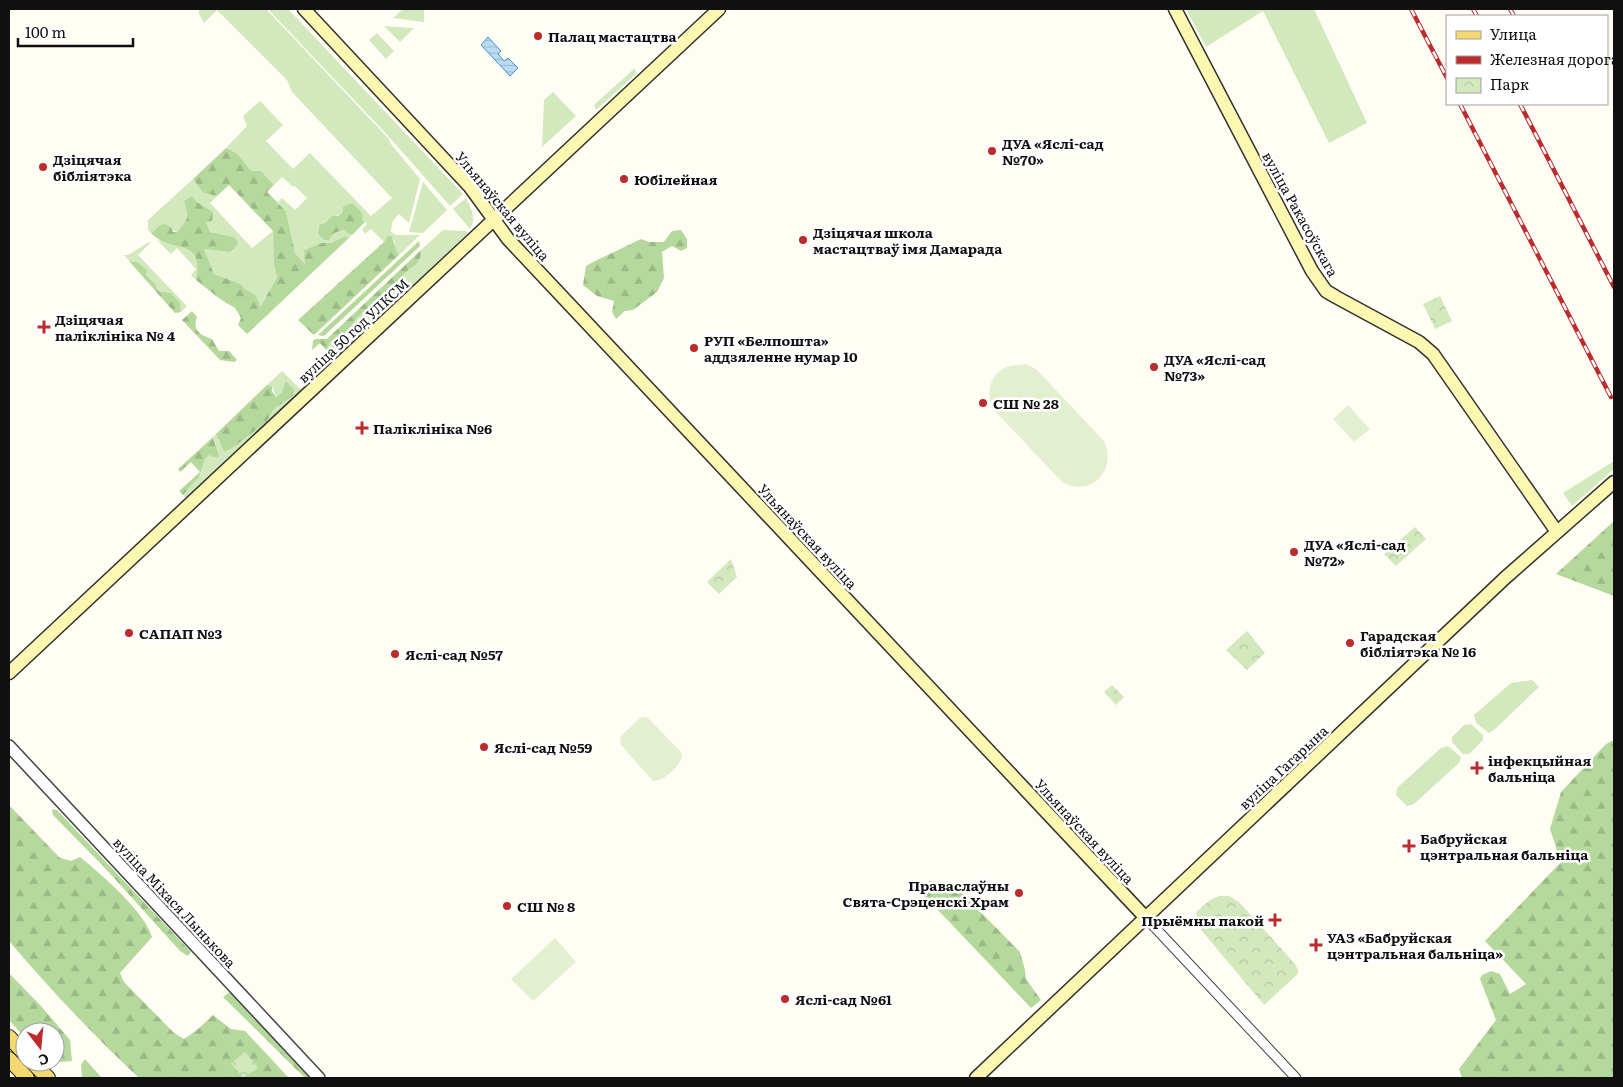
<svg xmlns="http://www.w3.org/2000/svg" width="1623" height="1087" font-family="Literata,serif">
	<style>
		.grass { fill: #d2e9bd }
		.forest { fill: url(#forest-firs) }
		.park { fill: url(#park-crowns) }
		.pitch { fill: #e3f0cf }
		.water { fill: url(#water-rules); stroke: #428eca }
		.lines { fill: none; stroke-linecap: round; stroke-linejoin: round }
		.minor-casing { stroke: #434343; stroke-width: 11 }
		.tertiary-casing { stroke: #434343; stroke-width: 14 }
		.secondary-casing { stroke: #323232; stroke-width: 15 }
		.primary-casing { stroke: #212121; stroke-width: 16 }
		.minor { stroke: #fff; stroke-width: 9 }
		.tertiary { stroke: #fff; stroke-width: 11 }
		.secondary { stroke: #fcf7b1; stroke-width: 12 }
		.primary { stroke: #f4d96e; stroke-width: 14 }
		.rail-casing { stroke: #bd2b2c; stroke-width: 4.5 }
		.rail { stroke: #fff; stroke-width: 2.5; stroke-dasharray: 8; stroke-linecap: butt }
		.poi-dot { fill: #bd2b2c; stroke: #fff; stroke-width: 2 }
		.labels { text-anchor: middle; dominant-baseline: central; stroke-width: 5; stroke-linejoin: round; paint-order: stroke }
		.poi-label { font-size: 14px; font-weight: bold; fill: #101010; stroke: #fff; text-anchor: start }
		.street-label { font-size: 14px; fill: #101010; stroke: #fff }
	</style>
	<defs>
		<pattern id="forest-firs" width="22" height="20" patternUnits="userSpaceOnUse" patternTransform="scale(1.25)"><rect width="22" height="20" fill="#b5d99d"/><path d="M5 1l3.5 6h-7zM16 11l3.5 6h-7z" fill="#9bb986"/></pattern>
		<pattern id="park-crowns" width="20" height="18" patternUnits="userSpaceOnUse" patternTransform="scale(1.25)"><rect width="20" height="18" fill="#d2e9bd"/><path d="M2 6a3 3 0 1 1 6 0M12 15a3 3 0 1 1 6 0" fill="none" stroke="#b3c7a1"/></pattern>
		<pattern id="water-rules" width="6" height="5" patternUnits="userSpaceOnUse" patternTransform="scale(1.25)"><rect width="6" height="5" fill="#b9dcf5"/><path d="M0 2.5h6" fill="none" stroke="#9ebcd1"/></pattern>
	</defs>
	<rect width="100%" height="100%" fill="#fffdf4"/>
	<path class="grass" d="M201,9h65l123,130 1,4 30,36 -11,44 -10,-9 -7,8 -1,10 5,3h24l-21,20 -5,-6 1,-8 -8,-5 -3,6 -13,-13 -6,5 -3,-5 5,-5 -2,-2 -22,-15 -1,6 -23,12 -1,9 6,6h5l5,-7 11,-3 4,3 4,1 -4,4 -4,-2 -14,7h-10l-17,7 2,15 -11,-12 -9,-42 -8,-9 4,-4 13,12 12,-12 -12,-12 -2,1 -11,-10 -8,8 -13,-14h-9l-19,-20 -7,-3 21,-22 -4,-10 17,-15 23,24 -17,16 27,28 17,-16 61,63 21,-18 -100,-106 -5,-12 -70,-70 -13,13 -6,-11z
		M268,9h20l175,185 -13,12 -60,-68z
		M403,9h21v13l-31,-4z
		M1186,9h128l53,114 -38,20 -66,-132 -57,36z
		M384,26l30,2 -14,14z
		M377,33l17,18 -8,8 -17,-19z
		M635,68l1,6 -40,36 -2,-5z
		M553,92l23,24 -34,31 2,-47z
		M193,179l10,14 14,3 -7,7 42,45 21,-17 1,34 3,12 -18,31 -3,-13 -11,-6 -4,-5 -27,-10 -10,-25 25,3 5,-15 -24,-5 -4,-10 7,-10 -16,-10 -13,-1c5,19 5,16 -7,31l-17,-7 -9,8 -3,-3v-10z
		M423,182l24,28 -24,23 -14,-1z
		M466,198c5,11 11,20 4,31l-17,-20z
		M443,230l23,1 2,2 -134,126 -5,-6 -1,-6 2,-4 13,-7 14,-18 24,-20 28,-29c7,-2 13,-12 12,-19z
		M157,240c27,7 45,6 39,40l-5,-5 5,-6 -19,-21 -6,6z
		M149,242h2l-13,13 49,51 -6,6 -1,-10 -9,-9 -13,-2 -3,-7 -18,-22 -8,-1 -5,-6h4z
		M282,371l24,24 -77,72 -9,-1 -15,14v9l-14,14 -8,-8 16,-18 6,-18 11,-14 -3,-8 3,-3 8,18 42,-30 9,-14 17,-11 -5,-15 -5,10 -6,5 -4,-11 -5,-1z
		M1614,461v8l-42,37 -9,-13z
		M1532,680l7,7 -45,43 -5,3 -13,-10 -2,-8 37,-32z
		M1471,724l12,11v5l-14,14h-6l-11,-12v-5l12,-12z
		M1448,746l13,11 -1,5 -46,42 -7,2 -11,-11 1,-7 44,-40z"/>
	<path class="forest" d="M226,148c16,6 14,12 26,23h9l13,14 -7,7 19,19 9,42 10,11 -1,-14 17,-7h10l14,-7 4,2 -102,96 -9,-9 3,-7 -6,-10 -15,-9 -24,-19c8,-45 -25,-25 -45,-47l9,-8 5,-1 6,3 2,5h4c12,-15 12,-12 7,-31l8,-5 5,6 16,10 -1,9 -6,1 4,10 24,5 4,5 -4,7 -5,3 -25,-3 10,25 27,10 4,5 11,6 4,12 17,-30 -3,-12 -1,-34 -44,-46 -12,11 -14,-3 -10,-14z
		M352,203l7,6 4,6 -1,5 3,2 -12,12h-4l-5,-4 -10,3 -5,7h-5l-6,-6 1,-9 7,-3 6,-6h6l4,-3 1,-6z
		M681,230l6,9v9l-6,3 -9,-5 -10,6 2,26 -7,14 -24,18 -8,1 -9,8 -4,-7 2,-11 -17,-5 -14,-11 3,-19 5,-3 50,-24 8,3h15l8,-11z
		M387,236h4c4,6 3,12 8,19l-85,80 -16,-15 86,-78z
		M419,241l1,5 -96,90 -6,-1z
		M421,250c1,8 -4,16 -12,19l-28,29 -24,20 -14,18 -13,7 -2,4 1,6 -9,-10 -8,7 1,-9 2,-2h12z
		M129,261l8,1 10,8 -1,4 9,10 3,7 13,2 9,9 1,10 -6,1z
		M192,311l5,6c-5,15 4,18 15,22l7,12h10l8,9 -3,2 -14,-2 -38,-40z
		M286,381l8,9 -2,7 -17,11 -9,14 -31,24 -11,6 -8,-18 51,-49 5,1v5l4,6 6,-5z
		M213,437l6,20h-5l-5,-2 -4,4 -6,18 -16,18 -4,-4 21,-19 -9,-10 -11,10 -2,-3z
		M1614,521v75l-58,-22z
		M1614,740v338h-152l-3,-9 37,-49 -16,-41 2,-4 9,-4 9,3 10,20 16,-10 -41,-43 76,-79 -11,-33 11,-37 45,-48z
		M9,805l51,53 11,3 9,-4c21,17 65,55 72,80l-32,36 4,9 50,51 10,6 13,-9 16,-15 18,14 14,2 44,47h-150c-46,-43 -89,-89 -130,-137z
		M52,809l5,1 134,142 -3,4 -8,-5 -75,-83 -52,-53z
		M930,881l12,1 16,7 62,63 5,18 1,9 15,21 -10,8 -112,-118 6,-7z
		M9,973l32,33 29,34 2,21 -12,1 -5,-1v-29h-30v6l-16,-18z
		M230,992l84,86h-9l-82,-81z
		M85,1059l17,19h-20l-1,-13z"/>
	<path class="park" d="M1440,296l12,25 -17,8 -12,-25z
		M1415,527l11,12 -30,27 -12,-12z
		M731,559l6,18 -18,17 -12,-12z
		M1247,631l18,22 -18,17 -21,-20z
		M1112,685l12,12 -8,8 -12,-13z
		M1219,896h10l10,6 56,62 3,6v4l-34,31 -62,-74 -4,-9 -2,-10 14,-12z
		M245,1052l13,16 -15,10 -12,-15z"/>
	<path class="pitch" d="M1026,364l10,5 68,72c14,30 -14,57 -42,41l-69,-73c-7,-15 -4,-34 13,-42 6,-2 14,-2 20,-3z
		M1348,405l22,24 -16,13 -21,-23z
		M644,717l4,1 33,34 1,4c-2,10 -19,26 -29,25l-32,-36 -1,-8 20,-19z
		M555,938l21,24 -43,39 -22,-22z"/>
	<path class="water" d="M488,37l13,14 -3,3 6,7 4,-3 10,10 -8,8 -29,-31z"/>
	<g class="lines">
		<defs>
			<path id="minor" d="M1145,917l151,161"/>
			<path id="tertiary" d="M9,746l310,332"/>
			<path id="secondary" d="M304,9l166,178 38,52 637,678
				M1175,9l137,262 14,20 10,6 83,45 14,12 124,178
				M9,673l710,-664
				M976,1078l529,-500 109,-96"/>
			<path id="primary" d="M9,1037l16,17
				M9,1059l18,19
				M32,1062l16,16"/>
		</defs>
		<use href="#minor" class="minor-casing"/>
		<use href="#tertiary" class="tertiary-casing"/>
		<use href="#secondary" class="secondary-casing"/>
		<use href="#primary" class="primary-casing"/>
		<use href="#minor" class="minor"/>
		<use href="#tertiary" class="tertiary"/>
		<use href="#secondary" class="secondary"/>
		<use href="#primary" class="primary"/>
		<defs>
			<path id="rail" d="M1411,9l36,69
				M1473,9l4,7
				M1510,9l4,7
				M1460,104l151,293
				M1520,104l94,183"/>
		</defs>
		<use href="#rail" class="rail-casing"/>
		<use href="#rail" class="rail"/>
	</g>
	<g class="poi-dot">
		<circle cx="538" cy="36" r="5"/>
		<circle cx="992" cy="151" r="5"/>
		<circle cx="43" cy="167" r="5"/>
		<circle cx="624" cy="179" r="5"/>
		<circle cx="803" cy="240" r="5"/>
		<path d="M41.5 319.5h5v5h5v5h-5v5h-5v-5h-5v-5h5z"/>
		<circle cx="694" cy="348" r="5"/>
		<circle cx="1154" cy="367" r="5"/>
		<circle cx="983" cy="403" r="5"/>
		<path d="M359.5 420.5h5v5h5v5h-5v5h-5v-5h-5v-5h5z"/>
		<circle cx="1294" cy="552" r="5"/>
		<circle cx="129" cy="633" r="5"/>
		<circle cx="1350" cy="643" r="5"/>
		<circle cx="395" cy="654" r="5"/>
		<circle cx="484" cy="747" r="5"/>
		<path d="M1474.5 760.5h5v5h5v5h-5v5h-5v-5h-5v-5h5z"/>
		<path d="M1406.5 838.5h5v5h5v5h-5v5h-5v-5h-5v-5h5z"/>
		<circle cx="1019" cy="893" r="5"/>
		<circle cx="507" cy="906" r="5"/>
		<path d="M1272.5 912.5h5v5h5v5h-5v5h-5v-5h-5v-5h5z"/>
		<path d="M1313.5 937.5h5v5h5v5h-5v5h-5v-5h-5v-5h5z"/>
		<circle cx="785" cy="999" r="5"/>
	</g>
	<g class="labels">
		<g class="poi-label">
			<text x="548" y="36">Палац мастацтва</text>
			<text x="1002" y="143">ДУА «Яслі-сад<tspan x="1002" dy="16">№70»</tspan></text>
			<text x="53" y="159">Дзіцячая<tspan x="53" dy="16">бібліятэка</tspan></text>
			<text x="634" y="179">Юбілейная</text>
			<text x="813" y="232">Дзіцячая школа<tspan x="813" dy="16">мастацтваў імя Дамарада</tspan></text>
			<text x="55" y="319">Дзіцячая<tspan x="55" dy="16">паліклініка № 4</tspan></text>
			<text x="704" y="340">РУП «Белпошта»<tspan x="704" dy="16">аддзяленне нумар 10</tspan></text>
			<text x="1164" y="359">ДУА «Яслі-сад<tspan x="1164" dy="16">№73»</tspan></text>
			<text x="993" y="403">СШ № 28</text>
			<text x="373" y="428">Паліклініка №6</text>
			<text x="1304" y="544">ДУА «Яслі-сад<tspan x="1304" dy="16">№72»</tspan></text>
			<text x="139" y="633">САПАП №3</text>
			<text x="1360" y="635">Гарадская<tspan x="1360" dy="16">бібліятэка № 16</tspan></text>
			<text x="405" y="654">Яслі-сад №57</text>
			<text x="494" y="747">Яслі-сад №59</text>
			<text x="1488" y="760">інфекцыйная<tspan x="1488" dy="16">бальніца</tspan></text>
			<text x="1420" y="838">Бабруйская<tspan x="1420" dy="16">цэнтральная бальніца</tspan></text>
			<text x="1009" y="885" text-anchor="end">Праваслаўны<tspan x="1009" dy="16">Свята-Срэценскі Храм</tspan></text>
			<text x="517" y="906">СШ № 8</text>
			<text x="1264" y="920" text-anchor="end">Прыёмны пакой</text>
			<text x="1327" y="937">УАЗ «Бабруйская<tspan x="1327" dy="16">цэнтральная бальніца»</tspan></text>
			<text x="795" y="999">Яслі-сад №61</text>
		</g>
		<g class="street-label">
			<text transform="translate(503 206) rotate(50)">Ульянаўская вуліца</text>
			<text transform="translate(1301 214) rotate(61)">вуліца Ракасоўскага</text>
			<text transform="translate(353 330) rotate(-43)">вуліца 50 год УЛКСМ</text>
			<text transform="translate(808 536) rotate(47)">Ульянаўская вуліца</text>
			<text transform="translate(1283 767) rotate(-43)">вуліца Гагарына</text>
			<text transform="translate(1085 831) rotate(47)">Ульянаўская вуліца</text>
			<text transform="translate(175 902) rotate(47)">вуліца Міхася Лынькова</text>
		</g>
	</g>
	<rect width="1623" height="1087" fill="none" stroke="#101010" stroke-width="20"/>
	<rect x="1446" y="15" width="162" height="90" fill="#ffffff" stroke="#9f9f9f"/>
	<rect x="1456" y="31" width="25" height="8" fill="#f4d96e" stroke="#9f9f9f"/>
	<text x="1490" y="40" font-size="15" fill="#101010">Улица</text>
	<rect x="1456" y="56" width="25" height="8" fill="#bd2b2c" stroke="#9f9f9f"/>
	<text x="1490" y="65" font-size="15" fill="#101010">Железная дорога</text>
	<rect x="1456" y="78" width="25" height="15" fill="url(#park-crowns)" stroke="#9f9f9f"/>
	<text x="1490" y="90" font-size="15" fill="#101010">Парк</text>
	<g transform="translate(40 1047) rotate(164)"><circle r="24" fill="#ffffff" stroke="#9f9f9f"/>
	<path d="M0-4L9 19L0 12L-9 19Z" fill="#bd2b2c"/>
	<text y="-8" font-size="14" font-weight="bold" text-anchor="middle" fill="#101010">С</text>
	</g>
	<path d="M18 38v8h115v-8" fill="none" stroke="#101010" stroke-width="2.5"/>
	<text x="25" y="38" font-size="15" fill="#101010" stroke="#ffffff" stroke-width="4" paint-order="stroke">100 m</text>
</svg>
